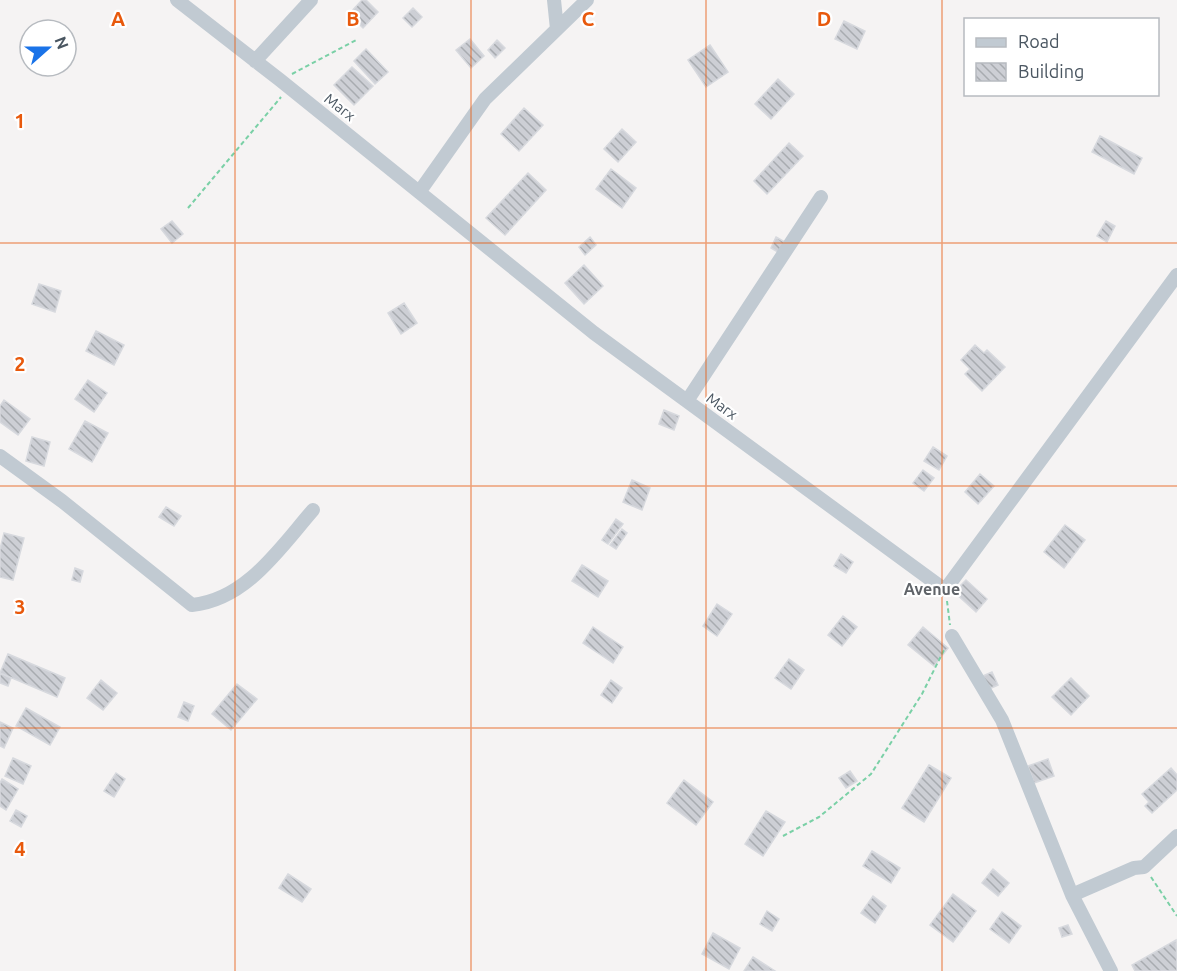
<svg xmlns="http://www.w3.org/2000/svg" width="1177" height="971" font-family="Ubuntu,sans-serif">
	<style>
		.building { fill: url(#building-back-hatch); stroke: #d7d9de; stroke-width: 1.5 }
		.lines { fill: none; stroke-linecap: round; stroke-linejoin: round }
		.path { stroke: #7ad0a6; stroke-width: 2; stroke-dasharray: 4.5 3; stroke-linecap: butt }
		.minor { stroke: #c1cad2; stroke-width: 14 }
		.grid { fill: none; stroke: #e8590c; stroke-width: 1.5; stroke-opacity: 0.55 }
		.labels { text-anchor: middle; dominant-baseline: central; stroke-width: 4.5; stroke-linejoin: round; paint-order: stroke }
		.street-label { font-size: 15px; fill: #4a5661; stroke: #fff }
		.neighbourhood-label { font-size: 16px; font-weight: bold; fill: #5f6368; stroke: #fff }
		.grid-label { font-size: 20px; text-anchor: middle; font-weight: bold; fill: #e8590c; stroke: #fff; stroke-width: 4.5; stroke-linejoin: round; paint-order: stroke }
	</style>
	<defs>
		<pattern id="building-back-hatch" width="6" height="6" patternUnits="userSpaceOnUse" patternTransform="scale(1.5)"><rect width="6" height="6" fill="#cdcfd5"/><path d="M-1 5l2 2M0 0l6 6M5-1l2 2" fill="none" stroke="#a8abb0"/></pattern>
	</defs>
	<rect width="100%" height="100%" fill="#f5f3f3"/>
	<path class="building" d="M362,0h4l12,12 -15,16 -14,-14z
		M413,8l9,9 -10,10 -9,-9z
		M844,21l21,10 -8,18 -22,-10z
		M470,39l14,17 -13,12 -15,-18z
		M497,40l8,8 -10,10 -7,-8z
		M710,45l18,27 -22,15 -18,-27z
		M366,49l22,23 -13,12 -21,-23z
		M352,67l21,19 -19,19 -20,-20z
		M778,79l16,15 -23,25 -16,-15z
		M524,108l19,17 -24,26 -18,-17z
		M622,129l14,13 -18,20 -14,-13z
		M1100,136l42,22 -8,16 -42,-22z
		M789,143l14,13 -36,38 -13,-13z
		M611,169l25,19 -14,20 -26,-19z
		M528,173l18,17 -41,45 -19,-17z
		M172,221l11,13 -11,9 -11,-14z
		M1106,221l9,5 -8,16 -10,-6z
		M590,237l6,8 -11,10 -6,-8z
		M776,237l16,9 -6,11 -15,-9z
		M584,265l19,21 -19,18 -19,-21z
		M39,284l22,7 -6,21 -23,-8z
		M404,303l13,20 -16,11 -13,-21z
		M96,331l28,14 -10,20 -28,-14z
		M975,345l9,8 3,-3 18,17 -23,24 -17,-17 5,-5 -9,-9z
		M88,380l19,13 -13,19 -19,-13z
		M4,400l26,19 -12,16 -18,-13v-16z
		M664,410l15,6 -5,14 -15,-6z
		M85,421l23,12 -16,29 -23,-13z
		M32,437l18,5 -6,24 -18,-5z
		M933,447l14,9 -8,14 -15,-9z
		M923,470l11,8 -10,13 -11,-8z
		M980,474l14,12 -16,18 -13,-12z
		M632,480l18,8 -8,22 -19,-8z
		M166,507l15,9 -7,10 -15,-9z
		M616,519l7,5 -15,20 -6,-4z
		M1065,525l20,15 -21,28 -20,-16z
		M622,529l5,4 -11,16 -6,-4z
		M4,533l20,5 -11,42 -13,-3v-28z
		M841,554l12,8 -7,11 -12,-7z
		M582,565l26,16 -10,16 -26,-16z
		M75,568l8,3 -3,11 -8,-2z
		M966,580l21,19 -11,13 -22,-20z
		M717,604l15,10 -15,22 -14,-10z
		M843,616l14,11 -15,19 -14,-11z
		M593,627l30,20 -10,16 -30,-20z
		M923,627l25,21 -14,18 -26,-21z
		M8,654l57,24 -8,19 -57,-24z
		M789,659l15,11 -13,19 -16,-11z
		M992,672l6,13 -9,4 -6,-13z
		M0,673l11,5 -3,8 -8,-3z
		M1071,678l18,18 -18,19 -19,-18z
		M101,680l16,13 -14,17 -16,-12z
		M611,680l11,8 -10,15 -11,-8z
		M237,684l20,15 -26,31 -19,-16z
		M184,702l10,4 -6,15 -10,-4z
		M26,708l34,19 -10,18 -34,-19z
		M0,722l13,6 -9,20 -4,-2z
		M13,758l18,8 -8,18 -18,-8z
		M1048,759l6,17 -20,7 -6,-17z
		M929,765l22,13 -27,44 -22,-14z
		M1171,768l6,7v15l-25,23 -7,-7 4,-4 -7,-8z
		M850,771l7,10 -11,7 -7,-10z
		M116,773l9,6 -11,18 -10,-6z
		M2,779l16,10 -12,21 -6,-4v-23z
		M684,780l29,22 -17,23 -29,-22z
		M16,810l11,6 -6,11 -11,-6z
		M766,811l19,11 -22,34 -18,-12z
		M872,851l28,17 -9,15 -28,-17z
		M993,869l16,14 -11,13 -16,-13z
		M288,874l23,15 -9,13 -23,-14z
		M953,894l23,17 -23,31 -23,-17z
		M873,896l13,10 -11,17 -14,-10z
		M767,911l12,8 -7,12 -12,-7z
		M1002,912l19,14 -12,17 -19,-14z
		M1068,925l4,9 -10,3 -3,-9z
		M713,933l27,15 -11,21 -27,-15z
		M1176,940l1,31h-42l-3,-6z
		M753,957l22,14h-31z"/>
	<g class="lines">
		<path class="path" d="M292,74l66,-35
			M188,208l93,-111
			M947,601l3,24
			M783,836l36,-19 52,-43 51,-80 22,-44
			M1151,877l26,39"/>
		<path class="minor" d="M177,0l103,80 314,253 351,257 232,-315
			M554,0l3,29
			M255,61l56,-61
			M420,191l65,-92 102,-99
			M687,401l134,-204
			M0,456l62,45 130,104c54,-5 88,-57 121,-95
			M952,636l50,84 70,175 39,76
			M1072,895l62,-27 10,-1 33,-31"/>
	</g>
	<path class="grid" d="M235,0v971M471,0v971M706,0v971M942,0v971M0,243h1177M0,486h1177M0,728h1177"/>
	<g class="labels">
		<g class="street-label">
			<text transform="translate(340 107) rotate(38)">Marx</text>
			<text transform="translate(722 406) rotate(36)">Marx</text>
		</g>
		<g class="neighbourhood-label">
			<text x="932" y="589">Avenue</text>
		</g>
	</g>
	<g class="grid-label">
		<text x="118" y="26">A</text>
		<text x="353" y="26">B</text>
		<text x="588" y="26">C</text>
		<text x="824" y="26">D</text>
		<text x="20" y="128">1</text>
		<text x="20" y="371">2</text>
		<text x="20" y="614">3</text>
		<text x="20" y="856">4</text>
	</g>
	<rect x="964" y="18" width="195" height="78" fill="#ffffff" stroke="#b7bbc0" stroke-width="1.5"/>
	<rect x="976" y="38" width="30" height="9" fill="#c1cad2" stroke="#b7bbc0" stroke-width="1.5"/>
	<text x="1018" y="48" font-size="18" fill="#4a5661">Road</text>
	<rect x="976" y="63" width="30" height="18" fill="url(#building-back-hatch)" stroke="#b7bbc0" stroke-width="1.5"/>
	<text x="1018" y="78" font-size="18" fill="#4a5661">Building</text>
	<g transform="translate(48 48) rotate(69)"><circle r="28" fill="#ffffff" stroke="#b7bbc0" stroke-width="1.5"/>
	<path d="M0-4.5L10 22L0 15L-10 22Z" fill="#1a73e8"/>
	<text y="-9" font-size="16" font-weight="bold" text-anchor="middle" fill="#4a5661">N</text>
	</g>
</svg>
